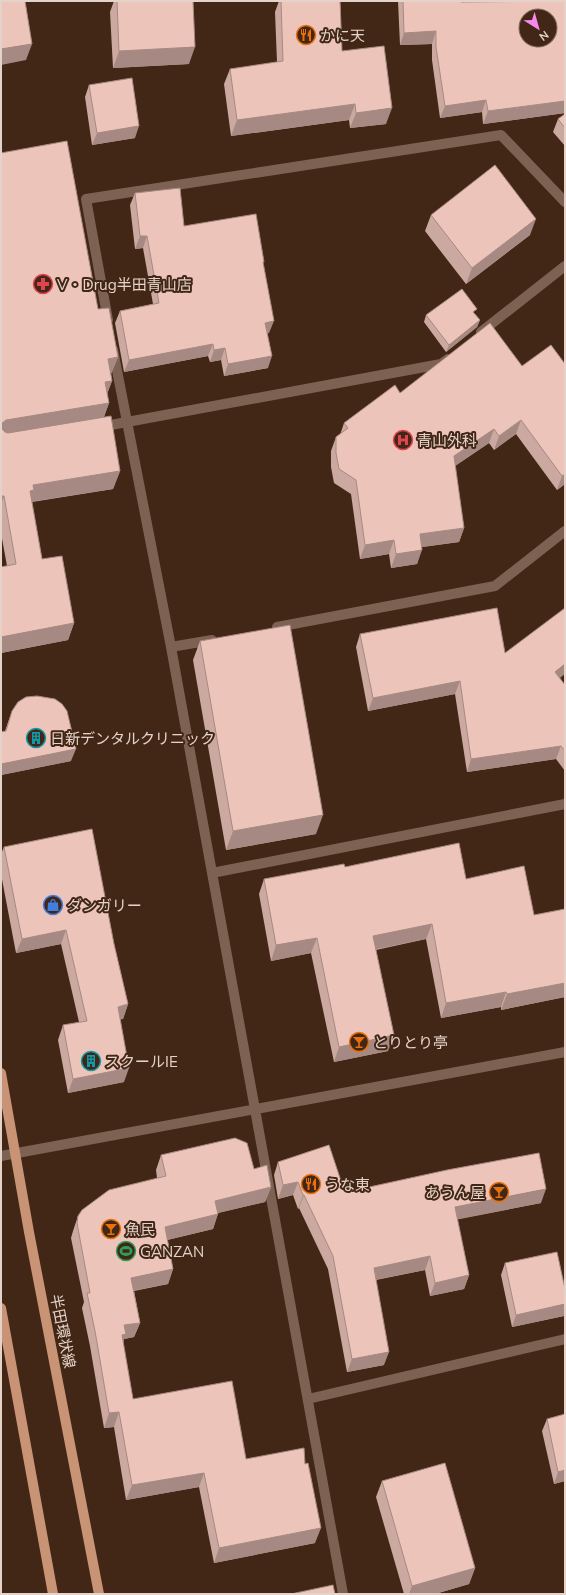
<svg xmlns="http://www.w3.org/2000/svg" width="566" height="1595" font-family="Mulish,'Noto Sans JP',sans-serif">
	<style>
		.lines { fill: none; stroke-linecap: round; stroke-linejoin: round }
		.minor { stroke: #7d6254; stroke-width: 10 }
		.major { stroke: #c99376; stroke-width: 10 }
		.wall { fill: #cca9a0 }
		.shaded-wall { fill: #a68982 }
		.building { fill: #edc4ba; stroke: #a68982; fill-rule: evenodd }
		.labels { text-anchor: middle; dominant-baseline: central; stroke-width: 4; stroke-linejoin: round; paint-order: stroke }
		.poi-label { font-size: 15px; fill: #e5d3c9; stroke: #422716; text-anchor: start }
		.street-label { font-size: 15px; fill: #e5d3c9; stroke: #422716 }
	</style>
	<rect width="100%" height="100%" fill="#422716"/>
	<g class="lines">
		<path class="minor" d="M108,320l-22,-121 415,-64 64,67
			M481,332l84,-66
			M113,350l58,297 172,947
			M100,427l341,-63 7,-5
			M277,627l218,-41 70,-55
			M171,647l41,-7
			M212,873l353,-69
			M1,1156l564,-104
			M308,1399l257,-60"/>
		<path class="major" d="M1,1073l28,159 70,362
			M1,1308l52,286"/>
	</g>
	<path class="wall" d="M114,1h79l-4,63 -76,4 -3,-56z
		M279,1h61l2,50 44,73 -36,4 -1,-8 -118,16 -7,-52 6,-15 47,-7 -2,-50z
		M398,1h63v1l104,-1v112l-82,11 -1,-12 -42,6 -8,-58v-16l-32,1z
		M89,85l46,53 -43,7 -7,-48z
		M565,114v32l-12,-14 5,-13z
		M1,153l97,156 20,48 -7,17 1,7 -5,13 2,9 -5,14 16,54 -7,18 -81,13 10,57 32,64 -6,17 -67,13v-86l6,-1 -6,-33z
		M135,193l49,33 79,39 6,68h-1v35l-44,8 -3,-16 -11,2 -2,-6 -84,16 -9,-49 5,-12 33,-7 -10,-56 -8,1 -5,-44z
		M431,215l99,20 -64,49 -41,-53z
		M475,314l5,6 -3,7 -31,25 -22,-30 2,-7z
		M565,364v120l-8,6 -41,-56 -22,16 -5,-7 -34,23 9,62 -5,14 -37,5 -5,17 -26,4 -2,-14 -29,5 -9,-65 -17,-11 -3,-16v-16l5,-14 4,-2 4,-12 56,-30 122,-27z
		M360,634l145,19 55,25 5,7v86l-9,-12 -89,13 -12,-78 -87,17 -12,-64z
		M200,641l116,193 -90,16 -33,-190z
		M12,711l59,50 -70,14v-43l4,-1z
		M4,847l110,97 14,60 -5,15h-3l4,63 -56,11 -10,-53 5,-15 16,-3 -18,-78 -45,9 -15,-79v-20z
		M345,867l121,12 68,36 31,-6v88l-64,13v-3l-60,11 -15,-79 -50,11 12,101 -54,11 -23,-109 -40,8 -12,-67 5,-15z
		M161,1155l93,14 17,18 -6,15 -47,11 -5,16 -46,11 6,29 -5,15 -34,7 6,32 -6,14 -10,2 -1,4 10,56 113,60 69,84 -101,20 -15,-76 -73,13 -12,-73 -10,1 -14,-82 -8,-38 2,-6 -13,-64 2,-7 5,-15 79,-38 -1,-8z
		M278,1162l64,22 9,7 190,12 -84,16 12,56 -5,14 -34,7 -5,-26 -49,10 8,85 -37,7 -19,-103 -29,-61 -1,1 -5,-14 -15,4 -4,-24z
		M505,1263l59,53 -52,11 -11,-52z
		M547,1419l18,62 -11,3 -12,-53z
		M382,1481l93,87 -6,16 -34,10h-31l-28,-97z"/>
	<path class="shaded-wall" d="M436,31l-4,13 -32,1 4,-12z
		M32,44l-6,16 -25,5v-16z
		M195,47l-6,17 -76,4 6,-17z
		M486,100l-4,12 -42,6 5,-12z
		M565,101v12l-82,11 5,-13z
		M355,104l-6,16 -118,16 6,-16z
		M392,108l-6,16 -36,4 6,-15z
		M139,126l-4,12 -43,7 5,-12z
		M536,219l-6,16 -64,49 6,-16z
		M140,236h7l-4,12 -8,1z
		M480,320l-3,7 -31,25 3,-7z
		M274,321l-5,12 -8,2 4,-12z
		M213,344l-5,12 -84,16 5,-12z
		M225,348l-4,12 -11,2 4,-12z
		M272,356l-4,12 -44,8 4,-12z
		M118,357l-7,17 -10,2 7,-17z
		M112,381l-7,18v-17z
		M109,403l-7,18 -101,16v-13l5,-4z
		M521,420l-5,14 -22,16 5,-14z
		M494,429l-5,14 -40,27 5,-14z
		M120,471l-7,18 -84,13 1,-11 3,-6z
		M565,474v10l-8,6 5,-14z
		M1,496h3l-3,8z
		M464,528l-5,14 -44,6 5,-14z
		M394,540l-5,14 -29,5 5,-14z
		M422,550l-5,14 -26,4 5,-14z
		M74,623l-6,17 -67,13v-16z
		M565,664v10l-14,11 4,-13z
		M460,681l-5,13 -87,17 5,-13z
		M561,746l-5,13 -89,13 4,-13z
		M76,749l-5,12 -70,14v-11z
		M323,815l-7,19 -90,16 7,-19z
		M432,924l-6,15 -59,12 6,-15z
		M66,930l-5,14 -45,9 6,-14z
		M317,938l-6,15 -40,8 5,-16z
		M565,983v14l-64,13 6,-16z
		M506,992l-5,15 -60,11 5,-15z
		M128,1004l-5,15 -10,2 5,-14z
		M394,1035l-6,16 -54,11 5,-15z
		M129,1068l-5,14 -56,11 5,-14z
		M298,1182l-5,13 -15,4 5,-14z
		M271,1187l-6,15 -56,13 6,-14z
		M546,1189l-5,14 -91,18 5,-14z
		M303,1195h1l-5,13 -1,1z
		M218,1214l-5,15 -54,13 6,-15z
		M430,1256l-5,14 -56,11 5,-13z
		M173,1269l-5,15 -42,8 5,-14z
		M469,1275l-5,14 -34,7 5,-13z
		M565,1304v8l-1,4 -52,11 4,-12z
		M140,1323l-6,14 -10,2 -3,10 -1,-9 4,-15z
		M389,1352l-5,13 -37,7 5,-13z
		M119,1412l-5,15 -10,1 5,-15z
		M565,1470v11l-11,3 4,-12z
		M204,1473l-5,14 -73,13 6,-15z
		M321,1528l-6,15 -101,20 5,-15z
		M475,1568l-6,16 -34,10h-26l3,-8z"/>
	<path class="building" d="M1,1h24l7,43 -31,5z
		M117,1h76l2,46 -76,4z
		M281,1h59l2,50 42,-5 8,62 -36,5 -1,-9 -118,16 -7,-51 53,-8z
		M403,1h58v1l104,-1v100l-77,10 -2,-11 -41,6 -9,-59v-16l-32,2zM526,16h24v24h-24z
		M132,78l7,48 -42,7 -8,-48z
		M565,114v14l-7,-9z
		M67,141l31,168 11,-1 9,49 -10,2 4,22 -7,1 4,21 -103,17 -5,4v4l4,4 3,1 103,-17 9,55 -87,14 1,5 -4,1 12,68 20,-3 12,67 -73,14v-70l15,-3 -12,-68h-3v-343z
		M495,165l41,54 -64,49 -41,-53z
		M180,188l4,38 72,-12 8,48h-1l11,59 -9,2 7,33 -44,8 -3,-16 -11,2 -1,-6 -84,16 -9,-49 39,-8 -12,-67h-7l-5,-43z
		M462,289l15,20 -4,3 7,8 -31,25 -23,-30z
		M490,323l32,43 29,-21 14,19v110l-3,2 -41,-56 -22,16 -5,-7 -40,27 10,72 -44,6 2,16 -26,4 -2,-14 -29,5 -9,-65 -17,-11 -3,-16v-16l12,-9 -4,-5 51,-38 5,8z
		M497,608l8,45 60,-45v56l-10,8 10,13v66l-4,-5 -90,13 -11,-78 -87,17 -13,-64z
		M290,625l33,190 -90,16 -33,-190z
		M37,696l18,3 7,5 5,7 9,38 -75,15v-32l5,-1 6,-20 6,-9 8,-5z
		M92,829l22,115 14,60 -10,3 11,61 -56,11 -10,-54 24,-4 -21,-91 -44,9 -18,-92z
		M459,843l7,36 58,-13 10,49 31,-6v74l-58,11 -1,-2 -60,11 -14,-79 -59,12 21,99 -55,12 -22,-109 -41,7 -12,-66 80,-15 1,3z
		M235,1138l12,5 7,26 13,-4 4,22 -56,14 3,13 -53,13 8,42 -42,9 9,45 -16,2 2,9 -4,1 11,64 99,-18 14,78 58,-11 1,16 3,-1 13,65 -102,20 -15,-75 -72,12 -13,-73 -10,1 -14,-82 -8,-38h3l-13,-70 1,-7 4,-6 27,-20 57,-14 -5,-21z
		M329,1145l13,39 5,-3 4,10 96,-21 92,-17 7,36 -91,18 14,68 -34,8 -5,-27 -56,12 15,84 -37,7 -19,-103 -29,-61h-1l-5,-13 -15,3 -5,-23z
		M557,1252l8,37v15l-49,11 -11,-52z
		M565,1414v56l-7,2 -11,-53z
		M445,1463l30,105 -63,18 -30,-105z
		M333,1585l2,9h-44z"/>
	<defs>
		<symbol id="restaurant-ring" viewBox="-11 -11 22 22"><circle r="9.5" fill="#422716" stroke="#e8710a" stroke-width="1.5"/><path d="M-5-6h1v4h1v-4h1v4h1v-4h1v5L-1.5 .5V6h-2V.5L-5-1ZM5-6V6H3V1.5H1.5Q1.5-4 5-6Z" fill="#e8710a"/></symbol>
		<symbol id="pharmacy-ring" viewBox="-11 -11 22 22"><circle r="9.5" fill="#422716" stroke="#e0444e" stroke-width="1.5"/><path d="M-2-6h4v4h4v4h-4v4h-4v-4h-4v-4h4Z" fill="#e0444e"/></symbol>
		<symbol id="hospital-ring" viewBox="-11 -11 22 22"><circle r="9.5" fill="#422716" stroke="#e0444e" stroke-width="1.5"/><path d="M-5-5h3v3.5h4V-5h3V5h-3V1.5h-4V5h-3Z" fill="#e0444e"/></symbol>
		<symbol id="building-ring" viewBox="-11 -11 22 22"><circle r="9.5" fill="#422716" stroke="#0f9aa8" stroke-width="1.5"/><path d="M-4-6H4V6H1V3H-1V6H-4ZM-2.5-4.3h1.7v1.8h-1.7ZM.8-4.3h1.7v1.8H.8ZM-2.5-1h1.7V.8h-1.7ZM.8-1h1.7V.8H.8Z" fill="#0f9aa8"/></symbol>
		<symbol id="shop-ring" viewBox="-11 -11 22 22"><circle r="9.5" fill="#422716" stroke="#3f7fe0" stroke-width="1.5"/><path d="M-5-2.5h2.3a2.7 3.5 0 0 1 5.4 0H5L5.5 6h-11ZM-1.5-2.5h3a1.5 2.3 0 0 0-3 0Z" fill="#3f7fe0"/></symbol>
		<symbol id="bar-ring" viewBox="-11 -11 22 22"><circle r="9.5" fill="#422716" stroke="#e8710a" stroke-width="1.5"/><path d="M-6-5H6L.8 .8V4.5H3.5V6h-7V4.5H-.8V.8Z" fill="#e8710a"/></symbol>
		<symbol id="stadium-ring" viewBox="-11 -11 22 22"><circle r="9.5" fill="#422716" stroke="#2e9e5b" stroke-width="1.5"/><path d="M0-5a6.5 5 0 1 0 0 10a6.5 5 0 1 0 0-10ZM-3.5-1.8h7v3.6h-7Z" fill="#2e9e5b"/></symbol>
	</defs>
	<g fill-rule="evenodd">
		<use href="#restaurant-ring" x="295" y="24" width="22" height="22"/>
		<use href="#pharmacy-ring" x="32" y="273" width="22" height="22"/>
		<use href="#hospital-ring" x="392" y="429" width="22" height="22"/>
		<use href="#building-ring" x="25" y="727" width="22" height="22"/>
		<use href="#shop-ring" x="42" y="894" width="22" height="22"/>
		<use href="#bar-ring" x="348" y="1031" width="22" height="22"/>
		<use href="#building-ring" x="80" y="1050" width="22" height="22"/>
		<use href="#restaurant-ring" x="300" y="1173" width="22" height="22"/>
		<use href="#bar-ring" x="488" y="1181" width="22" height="22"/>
		<use href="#bar-ring" x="100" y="1218" width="22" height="22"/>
		<use href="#stadium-ring" x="115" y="1240" width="22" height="22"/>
	</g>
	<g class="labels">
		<g class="poi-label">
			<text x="320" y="35">かに天</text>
			<text x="57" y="284">V・Drug半田青山店</text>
			<text x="417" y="440">青山外科</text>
			<text x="50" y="738">日新デンタルクリニック</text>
			<text x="67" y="905">ダンガリー</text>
			<text x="373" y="1042">とりとり亭</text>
			<text x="105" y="1061">スクールIE</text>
			<text x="325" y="1184">うな東</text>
			<text x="485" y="1192" text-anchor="end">あうん屋</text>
			<text x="125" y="1229">魚民</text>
			<text x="140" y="1251">GANZAN</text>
		</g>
		<g class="street-label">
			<text transform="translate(63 1331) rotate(79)">半田環状線</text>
		</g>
	</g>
	<rect width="566" height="1595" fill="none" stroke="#e5d3c9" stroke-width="4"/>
	<g transform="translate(538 28) rotate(143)"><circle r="19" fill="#422716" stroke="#836c5e"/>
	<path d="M0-3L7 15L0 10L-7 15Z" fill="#f788ec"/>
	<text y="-6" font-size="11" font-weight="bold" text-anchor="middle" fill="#e5d3c9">N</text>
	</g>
</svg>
